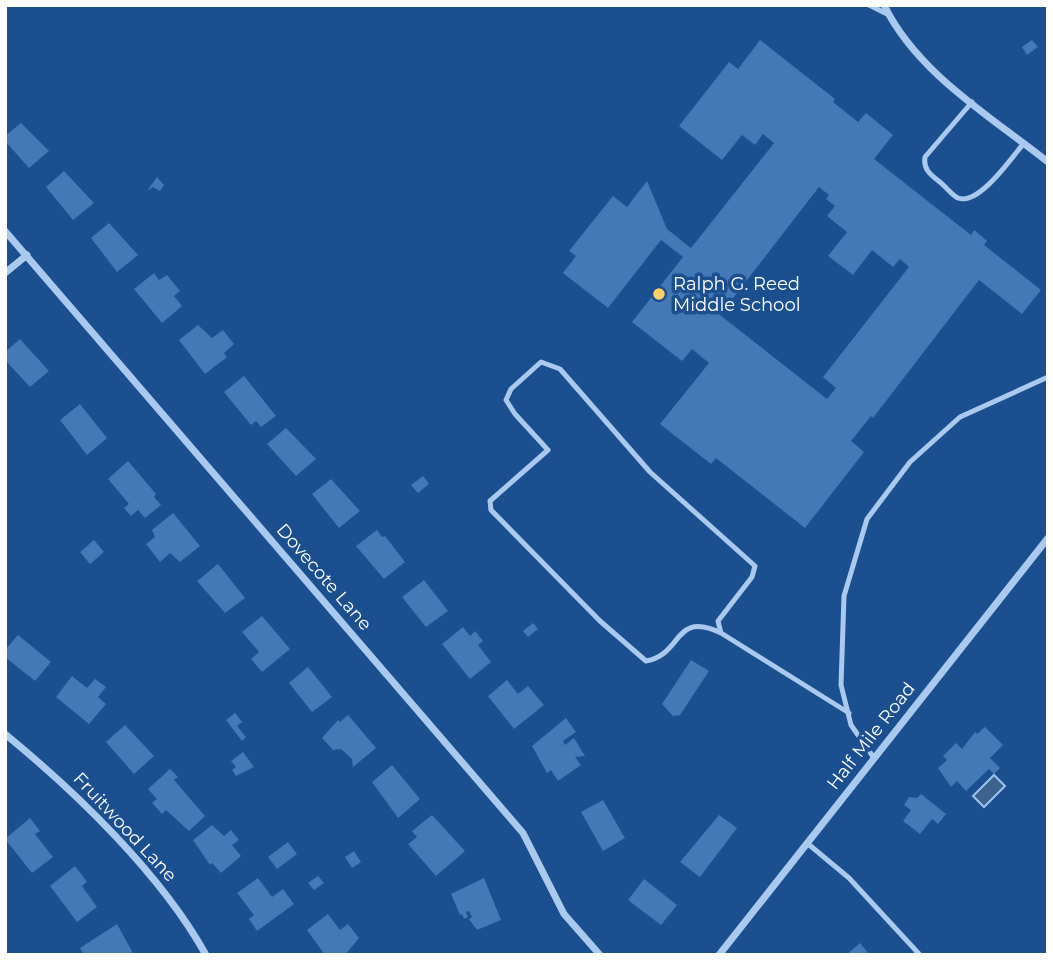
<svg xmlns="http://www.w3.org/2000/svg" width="1053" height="960" font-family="Montserrat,sans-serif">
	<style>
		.water { fill: #3c6290; stroke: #9cc4f0; stroke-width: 2 }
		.building { fill: #4478b7; fill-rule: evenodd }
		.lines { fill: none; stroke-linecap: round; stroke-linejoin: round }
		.lane { stroke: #a9c9ee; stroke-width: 5 }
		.street { stroke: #a9c9ee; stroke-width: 7 }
		.poi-dot { fill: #ffd166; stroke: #1b4f8f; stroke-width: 2.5 }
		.labels { text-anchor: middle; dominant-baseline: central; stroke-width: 7; stroke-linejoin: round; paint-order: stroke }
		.poi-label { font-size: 18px; fill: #fff; stroke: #1b4f8f; text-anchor: start }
		.street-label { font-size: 18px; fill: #fff; stroke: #1b4f8f }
	</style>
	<rect width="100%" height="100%" fill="#1b4f8f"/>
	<path class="water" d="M994,775l11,11 -21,21 -11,-11z"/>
	<path class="building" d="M760,40l75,59 -2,3 25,20 8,-9 27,22 -19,24 97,76 3,-5 13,11 -3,4 57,45 -19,24 -43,-34 -106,138 -2,-2 -20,25 13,11 -59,76 -89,-70 -5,6 -51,-40 49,-61 -17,-14 -10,12 -50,-39 51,-65 -22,-17 -53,68 -45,-35 13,-17 -7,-5 44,-55 14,11 20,-26 20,48 24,19 83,-105 -11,-9 -8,11 -13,-10 -20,25 -43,-34 50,-64 9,7zM819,187l10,8 -3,4 9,7 -8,10 20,16 -19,24 25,19 19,-25 21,17 7,-8 9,8 -86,110 13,11 -9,11 -107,-84z
		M1032,40l6,7 -11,8 -5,-8z
		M21,123l28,28 -20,17 -24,-27v-5z
		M64,171l30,32 -21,17 -27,-33z
		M157,177l7,8 -4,6 -7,-4 -6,4z
		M109,223l29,32 -21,17 -26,-34z
		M154,273l5,7 8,-5 13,16 -6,5 8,10 -20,17 -28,-34z
		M198,325l14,13 11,-8 11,14 -10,9 3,4 -22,17 -26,-34z
		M20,339l29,32 -19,16 -25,-27v-8z
		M244,376l32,40 -15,11 -5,-6 -5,4 -27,-33z
		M80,404l27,34 -20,17 -27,-35z
		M286,428l30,31 -20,17 -29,-32z
		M128,461l28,33 -2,3 7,8 -16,13 -7,-8 -7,6 -7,-8 5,-4 -21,-25z
		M423,476l6,8 -11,9 -7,-8z
		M331,479l29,32 -21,17 -27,-34z
		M173,513l27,33 -20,16 -10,-9 -10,9 -14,-18 9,-7 -3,-7z
		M377,530l5,7 3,-1 20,26 -21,17 -28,-33z
		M94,540l10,12 -14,12 -10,-12z
		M218,564l27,34 -20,15 -28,-32z
		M424,580l24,31 -22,16 -24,-30z
		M262,616l28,33 -28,23 -11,-13 8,-7 -17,-20z
		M533,623l5,6 -10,8 -5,-6z
		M463,627l7,9 5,-5 8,10 -5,4 13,17 -21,17 -28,-35z
		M18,635l33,27 -16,19 -30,-24v-7z
		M691,660l18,11 -29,44 -7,1 -11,-12z
		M308,667l24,30 -20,15 -23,-29z
		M72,676l15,12 8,-9 11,8 -8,10 8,7 -17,20 -33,-27z
		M507,680l11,14 10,-8 16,19 -30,24 -26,-33z
		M235,713l7,9 -5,4 9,11 -4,4 -16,-21z
		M348,715l28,33 -23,19 -1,-8 -11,-10 -8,1 -11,-12 16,-18 2,2z
		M566,718l10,14 -13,9 2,4 9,-7 11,18 -10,1 6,8 -23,16 -7,-11 -4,3 -15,-27z
		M125,725l29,31 -20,18 -28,-32z
		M985,727l18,18 -13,13 10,10 -6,6 -5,-5 -23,22 -9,-10 -6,6 -13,-19 9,-8 -4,-4 13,-13 6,6 13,-17 2,2z
		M243,752l11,15 -18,9 -4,-6 4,-3 -5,-6z
		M392,765l28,34 -22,19 -26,-36z
		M170,769l8,8 -4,3 31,36 -16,15 -23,-21 -4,4 -10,-11 5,-4 -9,-10z
		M921,794l25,20 -8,10 -6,-5 -12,15 -17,-13 8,-11 -7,-5 5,-8 8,1z
		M603,800l22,38 -22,13 -22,-39z
		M432,815l33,36 -29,25 -28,-32 9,-7 -5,-6z
		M719,815l18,13 -37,49 -20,-15z
		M30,818l10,13 -5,3 18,23 -21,16 -27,-34z
		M212,825l12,11 7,-6 8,10 -7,5 9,11 -20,17 -9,-10 -2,2 -17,-25z
		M288,842l9,12 -20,15 -9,-12z
		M354,851l7,11 -9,6 -7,-11z
		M75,866l12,16 -5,4 15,21 -20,15 -27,-36z
		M318,876l6,7 -10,7 -6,-7z
		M258,878l14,19 11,-8 11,15 -37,27 -8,-12 5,-4 -17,-22z
		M484,878l17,42 -24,10 -8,-11 3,-2 -3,-6 -3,1 2,5 -4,2 -2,-5 -2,1 -9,-21z
		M644,879l33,26 -16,20 -33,-25z
		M328,914l12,16 8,-6 11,14 -14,17h-20l-18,-25z
		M117,924l17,31h-50l-4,-7z
		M860,943l10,12h-24z"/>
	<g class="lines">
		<path class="lane" d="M869,5l20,10
			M972,102l-47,55c-2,13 6,18 16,26 5,4 11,12 17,15 21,8 54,-41 66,-55
			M721,633c-48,-23 -38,22 -75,28l-46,-40 -109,-111 -1,-9 58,-51 -33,-36 -9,-14 5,-11 30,-27 19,7 90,103 105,94 -3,11 -34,44 3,12 128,80
			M874,758l-23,-33 -10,-40 3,-89 23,-77 43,-57 50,-45 88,-40
			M807,843l42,35 71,77"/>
		<path class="street" d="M884,5c33,68 106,111 164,157
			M5,231l518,602 41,81 36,41
			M5,273l22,-18
			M5,734c72,59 156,140 201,221
			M719,955l329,-417"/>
	</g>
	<circle class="poi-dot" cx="659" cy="294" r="7"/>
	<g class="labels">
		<g class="poi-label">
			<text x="673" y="284">Ralph G. Reed<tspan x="673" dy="21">Middle School</tspan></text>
		</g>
		<g class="street-label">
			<text transform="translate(324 577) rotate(49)">Dovecote Lane</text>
			<text transform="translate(871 736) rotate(-52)">Half Mile Road</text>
			<text transform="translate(125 827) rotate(47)">Fruitwood Lane</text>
		</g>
	</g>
	<rect width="1053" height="960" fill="none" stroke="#ffffff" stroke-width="14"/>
</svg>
